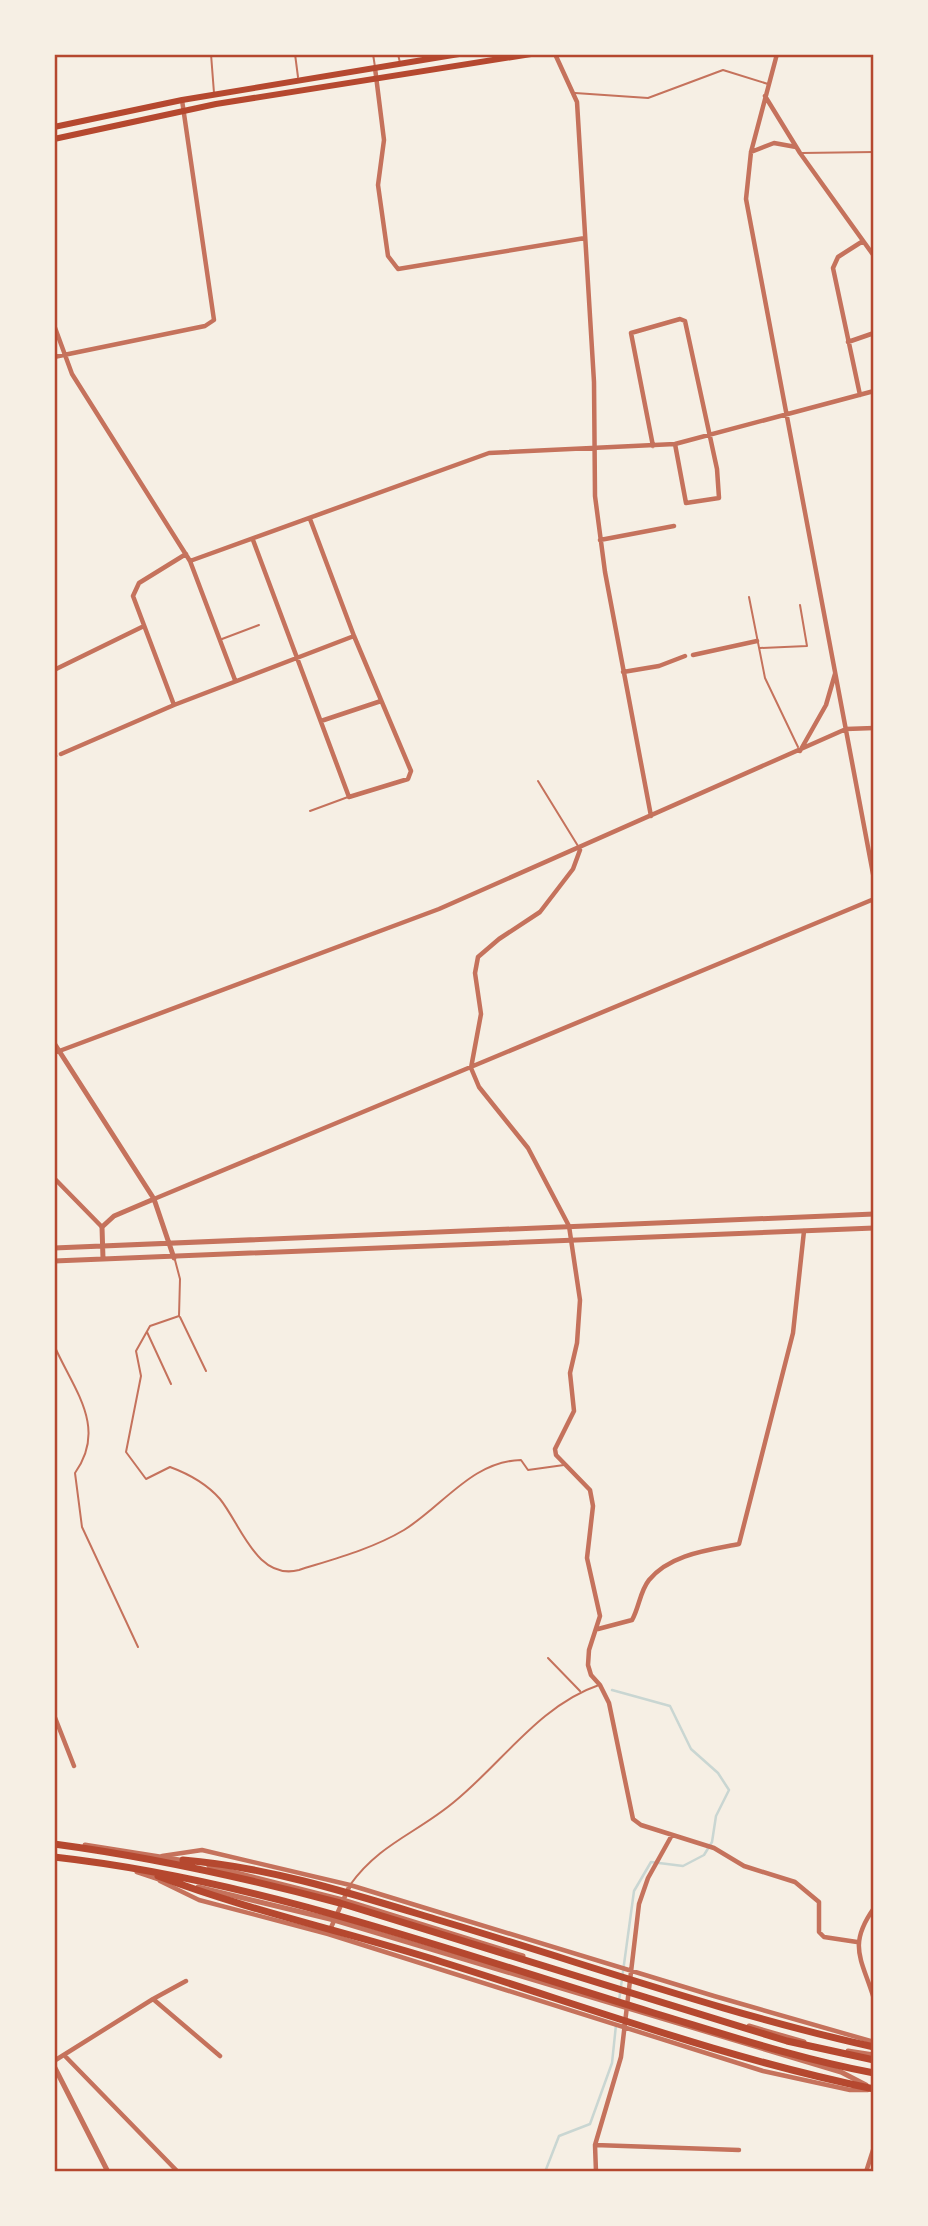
<svg xmlns="http://www.w3.org/2000/svg" width="928" height="2226" font-family="Raleway,sans-serif">
	<style>
		.lines { fill: none; stroke-linecap: round; stroke-linejoin: round }
		.stream { stroke: #c9d6d2; stroke-width: 2.5 }
		.service { stroke: #c5725c; stroke-width: 2 }
		.minor { stroke: #c5725c; stroke-width: 4.5 }
		.tertiary { stroke: #c5725c; stroke-width: 5 }
		.primary { stroke: #b5482f; stroke-width: 6 }
		.trunk { stroke: #b5482f; stroke-width: 7 }
		.neatline { fill: none; stroke: #b5482f; stroke-width: 2.5 }
	</style>
	<rect width="100%" height="100%" fill="#f6efe4"/>
	<g class="lines">
		<path class="stream" d="M612,1690l58,16 21,43 27,24 11,17 -13,26 -4,26 -8,13 -21,11 -32,-4 -17,29 -15,110
			M545,2172l14,-36 31,-12 22,-61 4,-38"/>
		<path class="service" d="M211,54l3,39
			M295,54l3,23
			M373,54l2,13
			M398,54l2,9
			M575,93l73,5 75,-28 45,14
			M802,153l72,-1
			M749,597l16,81 33,69
			M222,639l37,-14
			M760,648l47,-2 -7,-41
			M538,781l40,65
			M310,811l38,-14
			M175,1260l5,19 -1,37 -29,10 -14,25 5,25 -15,76 20,27 24,-12c19,7 36,16 50,32 21,26 37,82 79,71 35,-11 73,-21 105,-40 39,-24 68,-69 117,-70l7,10 36,-5
			M180,1317l26,54
			M147,1332l24,52
			M54,1345c19,44 54,82 21,128l7,54 56,120
			M548,1658l32,33
			M350,1885c29,-41 67,-52 104,-83 48,-39 86,-97 145,-117"/>
		<path class="minor" d="M555,54l22,48 17,280 1,114 10,76 46,244
			M777,54l-26,98 -5,47 128,680
			M375,68l9,72 -6,45 10,71 10,13 187,-31
			M765,96l35,57 74,103
			M751,152l23,-9 22,4
			M54,325l18,49 118,187 45,119
			M848,342l26,-9
			M54,357l151,-31 9,-6 -32,-220
			M860,395l-27,-127 5,-11 25,-16
			M653,446l-22,-113 49,-14 5,2 32,148 2,29 -33,5 -11,-59
			M253,540l96,257 59,-18 3,-8 -57,-135 -44,-117
			M600,540l74,-14
			M190,561l299,-108 186,-9 199,-53
			M693,655l64,-14
			M54,670l90,-44
			M623,672l36,-6 26,-10
			M174,705l-41,-109 6,-13 47,-29
			M321,721l60,-20
			M800,751l26,-46 9,-31
			M61,754l113,-49 180,-69
			M54,757l1,-1
			M580,850l-7,19 -33,43 -41,27 -21,18 -3,16 6,41 -10,54 8,19 49,61 41,78 11,74 -3,43 -7,30 4,38 -19,38 1,6 34,35 3,16 -6,52 13,58 -11,34 -1,15 3,10 9,10 9,18 24,116 8,6 73,23 30,18 51,16 24,20v30l5,5 33,5
			M54,1053l385,-144 407,-180 28,-1
			M54,1178l48,49
			M154,1199l720,-300
			M598,1629l34,-9c7,-12 8,-29 17,-40 21,-26 60,-30 90,-36l54,-211 11,-102
			M54,1715l20,51
			M162,1856l40,-6 148,35 364,111 160,46
			M160,1881l39,19 129,34 435,137 87,19h18
			M874,1908c-27,38 -12,51 0,91
			M329,1932l21,-47
			M153,1999l33,-18
			M64,2055l114,117
			M54,2061l99,-62 67,57
			M595,2145l144,5
			M596,2172l-1,-27 26,-88 18,-153 9,-26 24,-43
			M866,2172l8,-25"/>
		<path class="tertiary" d="M54,1043l100,156 20,59
			M54,1248l820,-34
			M103,1259l-1,-32 12,-11 40,-17
			M54,1261l820,-33
			M85,1845l101,16
			M209,1866l134,34 180,56
			M137,1872l24,8
			M198,1887l136,33 507,152 25,13
			M749,2026l55,16
			M848,2051l26,4
			M54,2066l54,106"/>
		<path class="primary" d="M54,127l128,-27 277,-46
			M54,139l162,-35 315,-50"/>
		<path class="trunk" d="M54,1844c97,13 192,34 286,59l447,138 87,19
			M54,1857c206,23 403,96 600,156 73,22 145,46 220,60
			M183,1860c86,7 170,34 252,59 146,43 290,95 439,128
			M158,1876c92,35 189,56 284,86 142,44 285,97 432,127"/>
	</g>
	<rect width="928" height="2226" fill="none" stroke="#f6efe4" stroke-width="112"/>
	<rect x="56" y="56" width="816" height="2114" class="neatline"/>
</svg>
